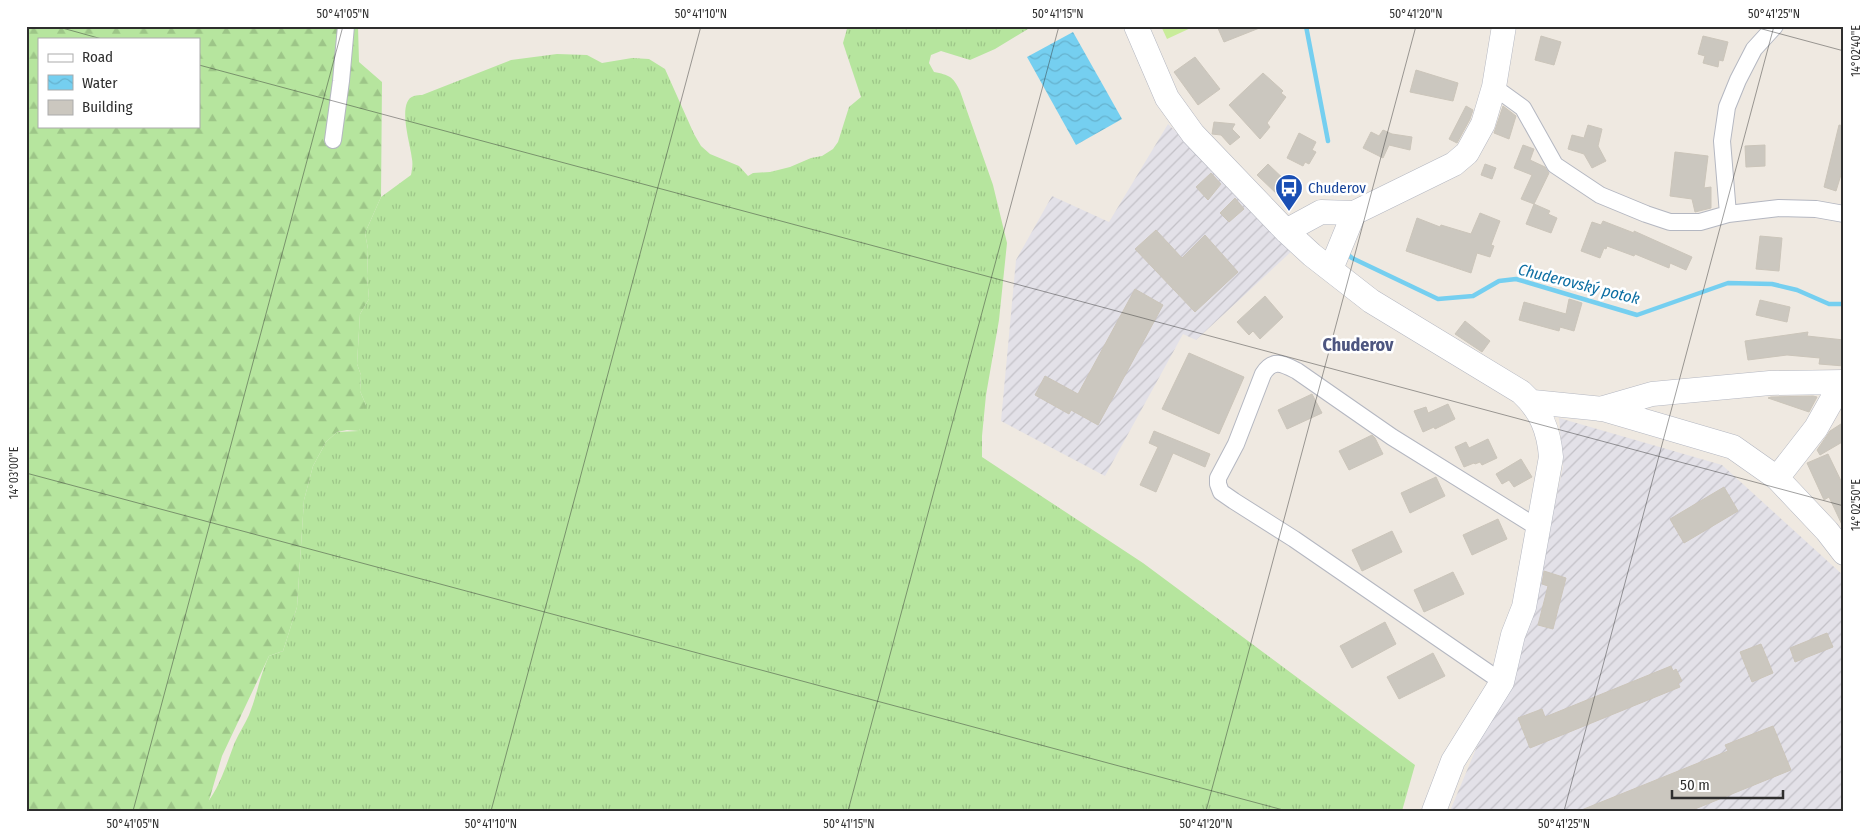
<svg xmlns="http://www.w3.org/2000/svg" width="1870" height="837" font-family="'Fira Sans Condensed',sans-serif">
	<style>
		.industrial { fill: url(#industrial-furrows) }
		.grass { fill: url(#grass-tufts) }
		.forest { fill: url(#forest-firs); fill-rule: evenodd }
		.pitch { fill: #c9ec9a }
		.water { fill: url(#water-waves) }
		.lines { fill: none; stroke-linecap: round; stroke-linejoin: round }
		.stream { stroke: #75cff0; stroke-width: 4.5 }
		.building { fill: #cbc7bf; stroke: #cbc5ba }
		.street-casing { stroke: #b4b7c1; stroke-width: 18 }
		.secondary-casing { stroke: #b4b7c1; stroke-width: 25 }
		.street { stroke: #fff; stroke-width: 16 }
		.secondary { stroke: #fff; stroke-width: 24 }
		.ticks { fill: none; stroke: #2e2e2e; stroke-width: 1; stroke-opacity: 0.45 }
		.labels { text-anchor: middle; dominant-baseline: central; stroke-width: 5; stroke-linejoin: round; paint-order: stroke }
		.transit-label { font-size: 15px; fill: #164399; stroke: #fff; text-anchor: start }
		.water-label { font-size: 16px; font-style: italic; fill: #0d6fa3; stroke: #fff }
		.quarter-label { font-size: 18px; font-weight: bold; fill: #4d5680; stroke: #fff }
		.neatline { fill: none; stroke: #2e2e2e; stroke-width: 2 }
		.ticks-label { font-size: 12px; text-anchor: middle; fill: #2e2e2e }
	</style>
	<defs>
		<pattern id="industrial-furrows" width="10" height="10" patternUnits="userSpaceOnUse" patternTransform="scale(1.25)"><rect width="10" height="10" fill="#e3e1e8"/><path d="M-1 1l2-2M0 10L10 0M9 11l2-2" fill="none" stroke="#c3c1c7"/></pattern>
		<pattern id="grass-tufts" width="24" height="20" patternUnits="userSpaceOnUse" patternTransform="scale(1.25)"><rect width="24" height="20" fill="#b6e59e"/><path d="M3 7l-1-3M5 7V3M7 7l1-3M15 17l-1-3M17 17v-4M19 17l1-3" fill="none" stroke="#9dc588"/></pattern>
		<pattern id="forest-firs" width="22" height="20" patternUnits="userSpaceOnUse" patternTransform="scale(1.25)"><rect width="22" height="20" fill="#b6e59e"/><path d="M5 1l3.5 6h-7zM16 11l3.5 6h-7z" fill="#9dc588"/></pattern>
		<pattern id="water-waves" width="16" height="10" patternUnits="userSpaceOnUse" patternTransform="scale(1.25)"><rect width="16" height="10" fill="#75cff0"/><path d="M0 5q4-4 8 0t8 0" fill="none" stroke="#66b2ce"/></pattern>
	</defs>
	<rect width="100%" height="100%" fill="#efe9e1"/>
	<path class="industrial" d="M1168,124l126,125 -98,91 -13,-6 -78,142 -104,-55 15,-161 36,-64 57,26z
		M1559,418l163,47 122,111v235h-394l79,-189 34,-155z"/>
	<path class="grass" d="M852,26h181l-38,23 -25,11 -29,-9 -10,4 -2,8 5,9c15,3 19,4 26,19l33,94 14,58 -8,77 -13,75 -4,41v21l161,106 272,202 -13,46h-1202c18,-17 26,-46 35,-69 4,-9 10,-18 14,-27 8,-20 11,-40 20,-59l14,-5 14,-44 7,-107 9,-34 13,-24 11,-10 22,-1 7,-26 -6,-14 1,-16 -4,-11 3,-50 9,-15 -2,-23 1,-27 -3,-16 16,-36 30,-22c1,-5 2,-10 1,-16 -1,-13 -16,-58 2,-63 3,-1 5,-1 8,-1l89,-35 46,-6 30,1 15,8 30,-5 17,1 16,10 29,65 7,12 9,8 29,12 9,10 5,-3 17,-1 20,-5 21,-9 11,-2 11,-7 5,-7 11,-35 12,-10 -18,-54 4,-14z"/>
	<path class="forest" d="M26,26h332l1,36 23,20 -1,115 -16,36 3,16 -1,26 2,24 -9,15 -3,50 4,11 -1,16 6,14v11l-7,15 -12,-1 -10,2 -11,10 -13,24 -9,34 -7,107 -14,44 -14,5 -47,100 -14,48 -8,7h-174zM39,39h160v87h-160z"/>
	<path class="pitch" d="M1161,26h34l-28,13z"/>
	<path class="water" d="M1073,32l49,87 -46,26 -49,-88z"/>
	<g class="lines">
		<path class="stream" d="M1306,26l22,115
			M1345,252l7,6 86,41 35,-3 26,-15 17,-2 121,36 91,-32 44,1 25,6 32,14h15"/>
	</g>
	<path class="building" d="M1217,26h45v1l-38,15z
		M1541,36l20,6 -7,23 -19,-5z
		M1703,36l25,6 -5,19 -4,-1 -1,7 -15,-4 2,-7 -7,-2z
		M1195,57l25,32 -22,16 -24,-33z
		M1416,70l42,13 -5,18 -43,-9z
		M1263,73l20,18 -2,2 5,4 -19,26 3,4 -10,12 -31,-34z
		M1466,106l7,4 -3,9 -13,24 -8,-4z
		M1503,106l13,10 -7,23 -15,-6z
		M1214,122l21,2 -3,5 8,8 -10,8 -9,-10 -9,-1z
		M1588,125l14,4 -4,17 8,15 -14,7 -8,-14 -16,-5 4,-14 12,3z
		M1839,125l5,1v39l-8,26 -12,-4z
		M1383,130l9,4 20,3 -2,13 -21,-5 -6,13 -20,-10 8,-16 8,4z
		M1299,133l17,9 -4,8 4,2 -7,12 -4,-2 -2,4 -16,-8z
		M1523,145l11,4 -4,11 15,7 4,6 -15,31 16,7 -2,3 9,4 -6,15 -25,-9 8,-20 -13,-5 11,-24 -18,-7z
		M1765,145v21l-19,1 -1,-21z
		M1675,152l33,4 -4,32 7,-1v21l-16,4 -3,-13 -22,-3z
		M1268,164l22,21 -11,11 -22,-21z
		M1485,164l11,4 -4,11 -11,-4z
		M1211,173l10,11 -13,16 -12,-13z
		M1235,198l9,11 -15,13 -9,-9z
		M1480,213l20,8 -9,24 3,1 -4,11 -13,-4 -6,20 -65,-22 11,-33 23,9 1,-2 30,9z
		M1603,221l31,12v-2l58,26 -6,13 -16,-7 -1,5 -34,-14 -1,2 -27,-10 -1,3 -2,-1 -4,10 -19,-7 11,-29 9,3z
		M1156,230l26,28 23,-23 33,37 -43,40 -60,-63z
		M1760,236l22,2 -3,33 -23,-2z
		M1135,289l28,16 -65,120 -27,-15 -2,4 -34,-19 10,-19 33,18z
		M1265,296l18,21 -23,22 -7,-8 -4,4 -12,-13z
		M1569,299l13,4 -8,28 -14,-4 -1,4 -40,-11 5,-18 42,12z
		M1760,300l30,7 -3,15 -31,-7z
		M1465,321l25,20 -8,11 -27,-18z
		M1808,332l-1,4 37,4v26l-25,-2 1,-6 -33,-3 -39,5 -3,-19z
		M1189,353l55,24 -25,57 -57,-25z
		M1312,394l10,19 -35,16 -9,-19z
		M1813,396l4,1 -8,15 -41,-14 3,-1z
		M1448,404l7,15 -20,10 -1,-2 -11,5 -9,-21 12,-4 2,6z
		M1844,422v19l-24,14 -3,-5 13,-19z
		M1154,431l56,23 -5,13 -32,-14 -17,39 -16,-7 18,-38 -9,-4z
		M1372,435l3,3 8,16 -34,16 -10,-19z
		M1488,439l9,19 -15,7 -2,-3 -5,2 -1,-1 -10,4 -9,-20 11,-5 3,6z
		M1828,454l16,33v42l-15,-32 -5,3 -17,-37z
		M1521,459l11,18 -18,10 -5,-7 -7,4 -6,-10z
		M1436,477l9,19 -35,17 -9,-20z
		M1724,487l14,24 -54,32 -14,-24z
		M1498,519l9,20 -35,16 -9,-20z
		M1392,531l10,21 -40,19 -10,-21z
		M1544,571l22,7 -13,51 -15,-4 10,-39 -6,-2z
		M1453,572l11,22 -40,18 -10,-22z
		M1385,622l11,22 -44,24 -12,-22z
		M1827,633l6,14 -38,15 -5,-14z
		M1761,644l12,29 -21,9 -12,-30z
		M1433,653l12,23 -46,23 -12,-22z
		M1671,666l2,5 3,-2 6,12 -4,2 2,4 -150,61 -12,-30 24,-9 3,8z
		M1773,726l18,44 -101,41h-111l149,-60 -3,-6z"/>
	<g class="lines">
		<defs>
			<path id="street" d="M1494,87l29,21 32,57 45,30 46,19 24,8h30l28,-8 51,-6 37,1 28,5
				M333,140l8,-59 5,-55
				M1728,214l-6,-73 5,-34 11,-27 16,-31 21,-23
				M1502,682l-208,-143 -60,-38 -13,-9 -3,-8v-6l18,-34 27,-70c10,-16 20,-10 34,-3l95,66 148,92"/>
			<path id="secondary" d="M1136,26l31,72 26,36 93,97 26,24 59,46 150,91c20,18 28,39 30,65l-27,150 -11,28 -11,47 -49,79 -19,50
				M1286,231l35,-19 33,1
				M1331,269l23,-56 100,-49 13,-11 16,-29 11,-37 10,-61
				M1533,402l70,7 130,38 44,31 50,53 17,22
				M1600,409l52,-15 118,-11 74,-1
				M1777,478l39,-50 26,-46"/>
		</defs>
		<use href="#street" class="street-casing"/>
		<use href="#secondary" class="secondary-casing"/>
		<use href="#street" class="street"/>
		<use href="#secondary" class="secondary"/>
	</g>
	<path class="ticks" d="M55,26l47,13M1751,26l93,25M199,65l1645,441M26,473l1261,338M133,811l210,-785M491,811l210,-785M848,811l211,-785M1206,811l210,-785M1564,811l210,-785"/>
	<defs>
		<symbol id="bus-pin" viewBox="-11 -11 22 30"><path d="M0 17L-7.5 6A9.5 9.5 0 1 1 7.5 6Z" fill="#1a4fb4" stroke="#fff"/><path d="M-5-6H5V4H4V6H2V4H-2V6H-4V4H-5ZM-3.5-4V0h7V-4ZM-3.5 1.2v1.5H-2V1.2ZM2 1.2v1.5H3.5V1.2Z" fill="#fff"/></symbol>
	</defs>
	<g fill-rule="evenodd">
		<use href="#bus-pin" x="1273" y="172" width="32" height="43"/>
	</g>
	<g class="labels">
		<g class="transit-label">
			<text x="1308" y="188">Chuderov</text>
		</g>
		<g class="water-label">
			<text transform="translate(1579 284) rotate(14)">Chuderovský potok</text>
		</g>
		<g class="quarter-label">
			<text x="1358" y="345">Chuderov</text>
		</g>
	</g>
	<rect width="1870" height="837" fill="none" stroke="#ffffff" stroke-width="55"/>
	<rect x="38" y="38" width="162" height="90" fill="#ffffff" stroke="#ababab"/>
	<rect x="48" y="54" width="25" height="8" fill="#ffffff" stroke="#ababab"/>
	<text x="82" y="62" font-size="15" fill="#2e2e2e">Road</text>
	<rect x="48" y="75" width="25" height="15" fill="url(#water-waves)" stroke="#ababab"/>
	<text x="82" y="88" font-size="15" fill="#2e2e2e">Water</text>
	<rect x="48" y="100" width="25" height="15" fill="#cbc7bf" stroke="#ababab"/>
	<text x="82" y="112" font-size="15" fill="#2e2e2e">Building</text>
	<path d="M1672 790v8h111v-8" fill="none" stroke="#2e2e2e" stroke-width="2.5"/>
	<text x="1680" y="790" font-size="15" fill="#2e2e2e" stroke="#ffffff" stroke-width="4" paint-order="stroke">50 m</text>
	<rect x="28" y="28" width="1814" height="782" class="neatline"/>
	<g class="ticks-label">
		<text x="343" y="18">50°41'05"N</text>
		<text x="701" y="18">50°41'10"N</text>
		<text x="1058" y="18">50°41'15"N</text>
		<text x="1416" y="18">50°41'20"N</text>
		<text x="1774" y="18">50°41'25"N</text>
		<text transform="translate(1856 51) rotate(-90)" y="4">14°02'40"E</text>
		<text transform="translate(14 473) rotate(-90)" y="4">14°03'00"E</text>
		<text transform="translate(1856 505) rotate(-90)" y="4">14°02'50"E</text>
		<text x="133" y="828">50°41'05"N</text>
		<text x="491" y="828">50°41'10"N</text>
		<text x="849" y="828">50°41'15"N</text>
		<text x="1206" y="828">50°41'20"N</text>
		<text x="1564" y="828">50°41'25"N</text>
	</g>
</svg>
